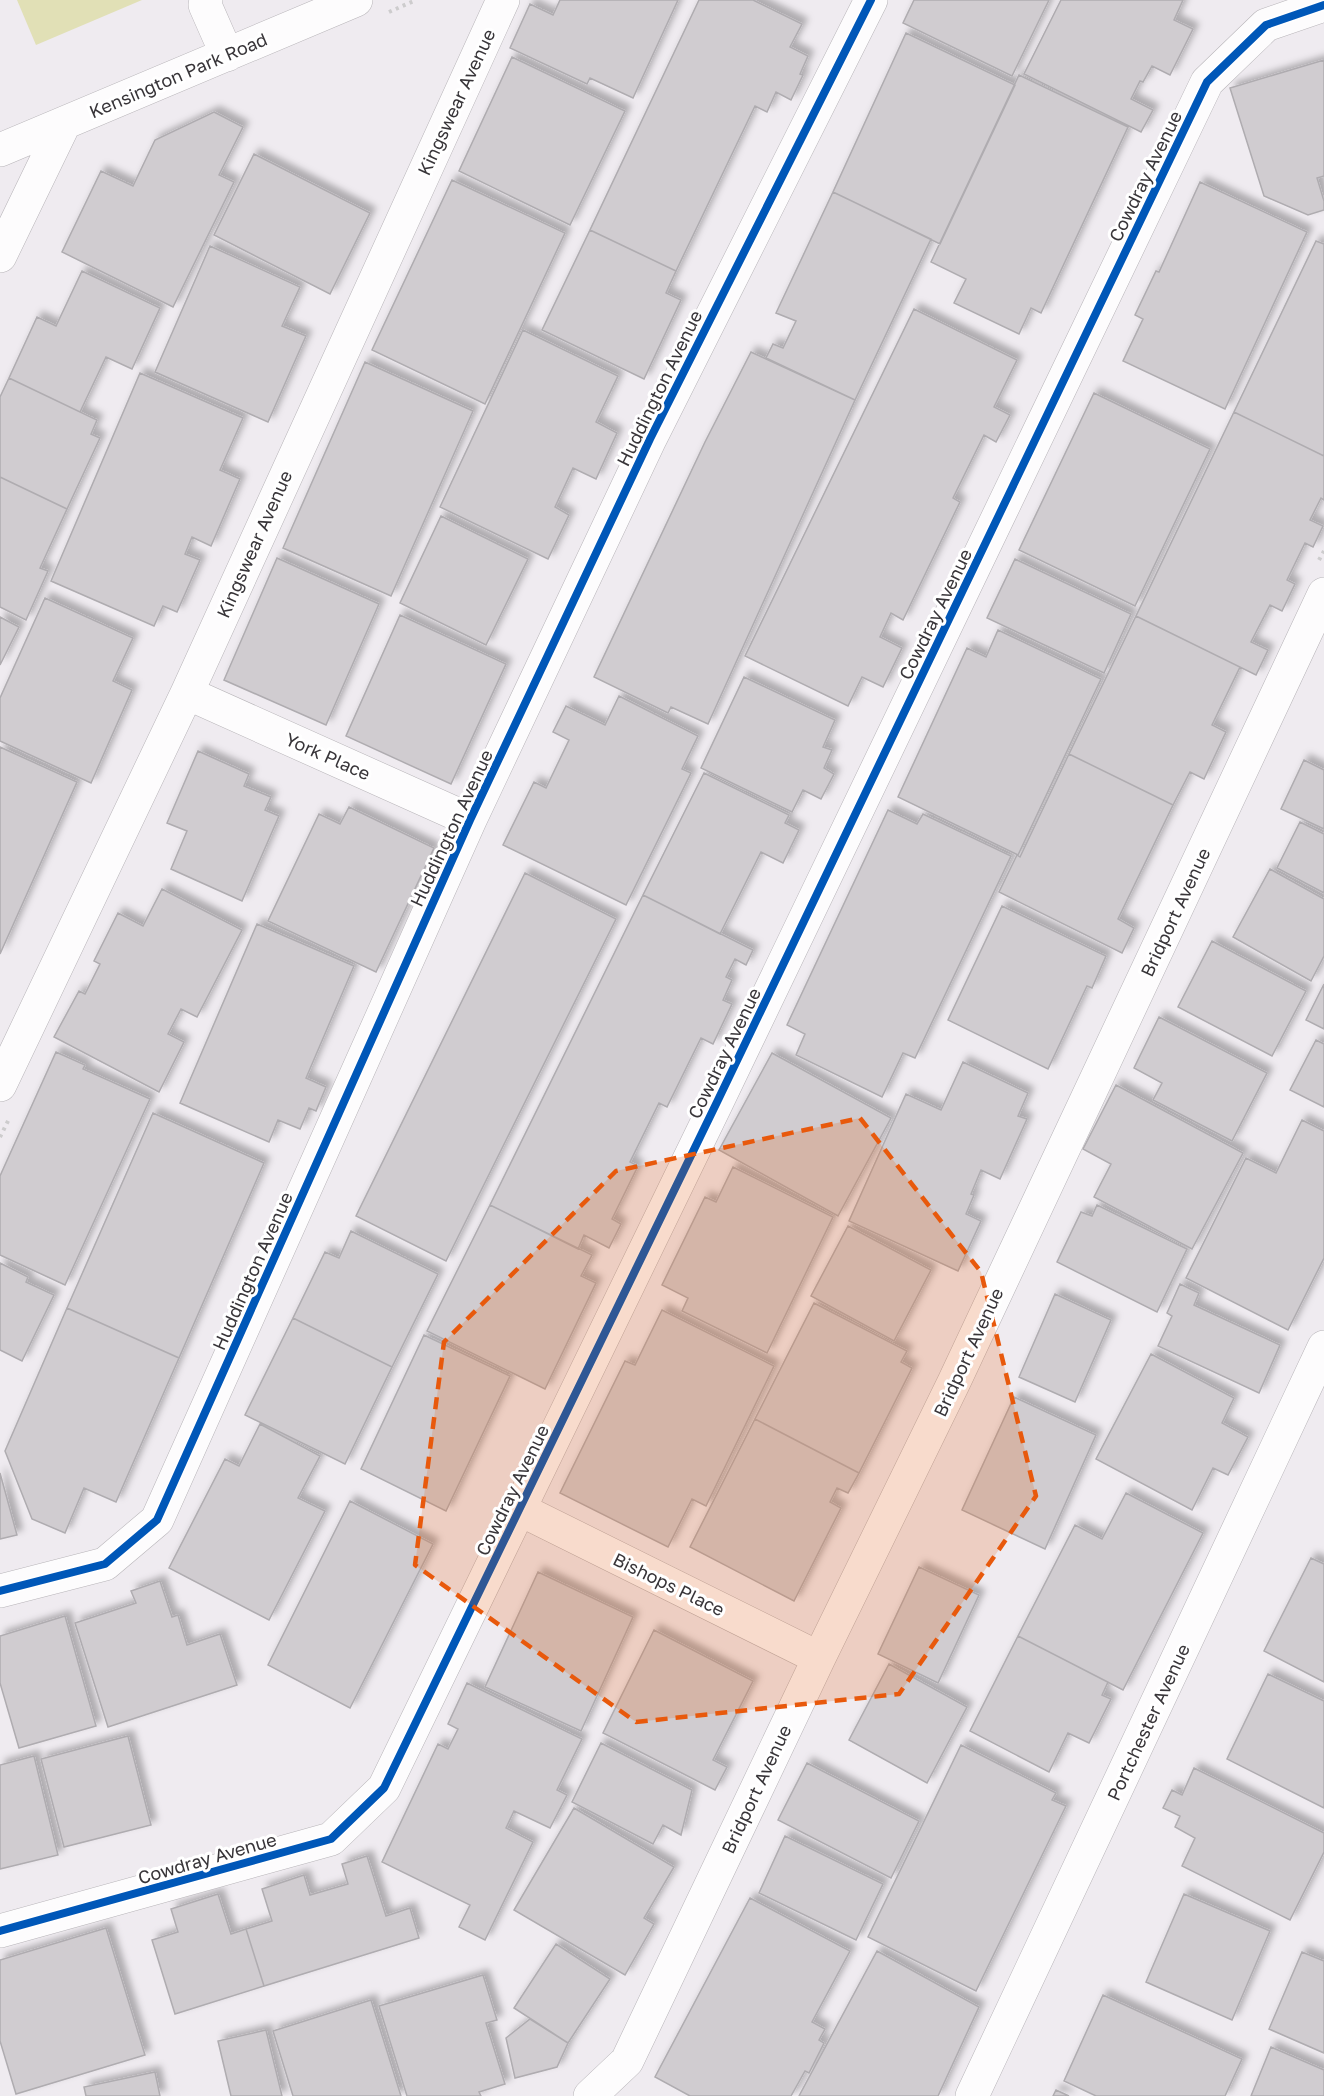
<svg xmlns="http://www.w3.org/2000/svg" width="1324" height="2096" font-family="'Golos Text',sans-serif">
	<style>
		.green { fill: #e1e0b6 }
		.building { fill: #d0ccd0; stroke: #afacb0; stroke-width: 1.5; filter: url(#shadow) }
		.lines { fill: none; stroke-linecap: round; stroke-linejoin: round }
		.minor-casing { stroke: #b7b4b8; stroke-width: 34 }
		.path { stroke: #cdcccd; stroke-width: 4; stroke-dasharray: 3 4.5; stroke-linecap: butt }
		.minor { stroke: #fdfcfd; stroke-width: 33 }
		.cycleway-casing { stroke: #fff; stroke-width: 11 }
		.cycleway { stroke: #0057b8; stroke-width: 8 }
		.marked { fill: #e8590c; fill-opacity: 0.2; stroke: #e8590c; stroke-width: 4.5; stroke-dasharray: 12 8; stroke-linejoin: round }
		.labels { text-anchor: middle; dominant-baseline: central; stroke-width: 6; stroke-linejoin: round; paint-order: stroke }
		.street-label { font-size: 18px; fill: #383539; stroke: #fff }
	</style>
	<defs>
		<filter id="shadow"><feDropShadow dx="5.5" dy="-5.5" stdDeviation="3" flood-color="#0004"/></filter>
	</defs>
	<rect width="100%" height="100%" fill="#efebf0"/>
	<path class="green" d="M17,0h125l-106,45z"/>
	<path class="building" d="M560,0h118l-45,98 -43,-20 -3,6 -77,-36 20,-44 23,11z
		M699,0h54l49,24 -12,23 18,9 -8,18 3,1 -12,25 -15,-8 -9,20 -12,-6 -79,165 -86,-41z
		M914,0h135l-37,76 -109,-53z
		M1061,0h122l-9,20 19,9 -23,46 -18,-9 -9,16 -3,-1 -9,18 22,11 -12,22 -117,-58z
		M906,33l109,52 -75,159 -107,-52z
		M512,57l113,54 -55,114 -111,-54z
		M1324,60v116l-7,2 7,23v9l-16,5 -44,-19 -34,-108z
		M1019,75l109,52 -87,186 -10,-5 -12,26 -65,-31 12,-24 -35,-17z
		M214,112l29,15 -24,48 15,7 -61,125 -111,-55 39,-81 32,15 22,-46z
		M254,154l116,59 -40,81 -116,-59z
		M452,180l113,53 -80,171 -113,-54z
		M1200,182l107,50 -82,177 -102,-48 20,-42 -8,-4 21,-44 3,1z
		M833,192l98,47 -76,161 -89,-42 7,-14 10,4 13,-27 -20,-8z
		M590,230l86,41 -10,22 15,7 -37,79 -102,-49z
		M1316,241l8,3v212l-90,-44z
		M210,246l90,41 -18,39 24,10 -38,86 -113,-50z
		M82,271l78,37 -28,61 -26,-12 -26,55 -71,-34 28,-61 19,9z
		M914,309l103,51 -23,47 16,8 -14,27 -12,-7 -31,63 7,4 -57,118 -12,-7 -11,24 22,11 -19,39 -21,-10 -14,29 -103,-50z
		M523,330l95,46 -22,46 21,11 -21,46 -23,-11 -18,39 14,8 -21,44 -108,-52z
		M751,352l104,48 -147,324 -37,-17 -3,6 -74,-36 111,-235z
		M365,362l108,49 -82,185 -108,-48z
		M140,373l103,45 -23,52 20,9 -29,67 -19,-9 -7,17 15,6 -23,52 -14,-6 -9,20 -103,-45z
		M9,378l88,42 -6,14 9,4 -33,71 -67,-32v-80z
		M1094,393l116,56 -75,157 -116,-56z
		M1234,412l90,44v44l-3,-2 -11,22 13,6 -10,21 -8,-4 -18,37 8,4 -13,27 -12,-6 -19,37 17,8 -12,25 -120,-59z
		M0,477l67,32 -27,59 8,3 -22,49 -26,-13z
		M441,516l87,43 -42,86 -86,-42z
		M277,558l102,46 -53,121 -102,-45z
		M1015,559l116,55 -27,59 -117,-55z
		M45,598l88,40 -20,43 19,9 -41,93 -91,-42v-43z
		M400,615l106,49 -55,120 -105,-48z
		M1136,616l104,51 -28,58 14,7 -22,47 -14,-7 -17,33 -104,-51z
		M0,617l19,10 -19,38z
		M998,630l103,49 -83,176 -120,-58 69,-149 19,9z
		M744,677l91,43 -12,27 9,3 -8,18 10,6 -13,25 -18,-9 -11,22 -91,-44z
		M619,696l79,40 -16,33 9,4 -65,132 -123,-60 31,-63 12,6 23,-48 -16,-8 13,-26 39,19z
		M0,747l77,35 -77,172z
		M198,751l51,23 -5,12 27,11 -6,13 14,6 -37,85 -71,-32 16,-38 -20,-8z
		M1069,754l104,51 -55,114 16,9 -12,25 -123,-61 18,-37 3,2z
		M1304,760l20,10v59l-43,-20z
		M704,773l85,42 -4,8 14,7 -16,33 -22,-11 -41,82 -77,-39z
		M349,807l85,41 -58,124 -108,-51 51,-107 21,10z
		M888,810l29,14 6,-10 88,42 -96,202 -12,-5 -21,44 -86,-42 9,-21 -18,-9z
		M1300,822l24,12v59l-47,-25z
		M1270,869l54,30v57l-13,25 -78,-44z
		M525,873l91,46 -170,342 -90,-45z
		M162,889l80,41 -45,87 -16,-8 -13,25 16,8 -25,50 -105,-55 25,-46 6,3 15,-30 -6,-3 24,-48 25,13z
		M643,895l110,55 -7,15 -11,-6 -9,18 6,3 -9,20 9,4 -19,40 -12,-6 -34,69 -8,-4 -29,59 8,4 -26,53 9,5 -12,24 -25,-13 -6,14 -88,-44z
		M1002,906l104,50 -14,32 -5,-2 -39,83 -100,-49z
		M257,924l97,42 -48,112 20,9 -10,24 -7,-3 -9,21 -22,-9 -9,22 -89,-39z
		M1212,941l94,50 -34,65 -94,-49z
		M1324,984v45l-18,-9z
		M1159,1017l108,56 -35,68 -79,-41 9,-17 -28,-15z
		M1316,1040l8,4v63l-34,-17z
		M56,1052l29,13 -2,4 67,30 -85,186 -65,-30v-79z
		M772,1053l119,65 -53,98 -119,-66z
		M963,1062l65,31 -10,23 9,3 -27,60 -19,-9 -10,24 3,1 -8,19 15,7 -23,50 -109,-50 57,-127 35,16z
		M1116,1085l127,68 -51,96 -98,-52 17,-33 -28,-15z
		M153,1113l111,50 -85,195 -112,-50z
		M1302,1120l22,11v127l-36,72 -102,-52 60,-120 30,15z
		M733,1167l100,50 -66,136 -85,-42 6,-13 -26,-13 43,-88 11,5z
		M490,1205l102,50 -11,21 15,7 -51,106 -118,-58z
		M1097,1205l90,44 -30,63 -100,-50 24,-50 11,4z
		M848,1226l83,44 -37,71 -83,-45z
		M351,1231l87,43 -46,93 -99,-49 32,-66 14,6z
		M0,1263l28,14 -2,5 28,13 -32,66 -22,-11z
		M1180,1284l19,9 -5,12 86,40 -21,48 -101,-47 14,-30 -5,-3z
		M1055,1294l56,26 -36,82 -56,-25z
		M814,1303l93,48 -6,11 11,6 -53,105 -104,-54z
		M67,1308l112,50 -63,144 -32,-14 -19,45 -33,-14 -27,-68z
		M662,1310l112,56 -68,140 -14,-7 -24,48 -108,-54 65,-132 10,4z
		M293,1318l99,49 -47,97 -100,-49z
		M424,1335l86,41 -64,135 -85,-42z
		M1151,1354l83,44 -12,25 26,14 -20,38 -15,-7 -21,42 -96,-51z
		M1014,1397l82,38 -51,114 -83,-39z
		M755,1419l104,54 -11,20 -11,-5 -7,14 11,6 -47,93 -104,-54z
		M260,1424l60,32 -22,42 27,13 -56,109 -100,-52 56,-109 14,7z
		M0,1473l17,62 -17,4z
		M1126,1493l77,40 -80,157 -105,-54 57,-111 27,14z
		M350,1501l83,43 -83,164 -82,-43z
		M1311,1558l13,6v118l-60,-31z
		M919,1567l60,28 -41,88 -60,-29z
		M538,1572l95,45 -52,114 -96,-44z
		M160,1581l12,36 6,-2 9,30 33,-11 17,51 -129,42 -33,-104 61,-20 -5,-12z
		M65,1616l31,110 -77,22 -19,-65v-47z
		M654,1630l99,51 -40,79 14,7 -12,23 -112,-57z
		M1018,1636l90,46 -6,13 9,4 -22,44 -21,-10 -19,39 -79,-41z
		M889,1664l78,43 -40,76 -78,-43z
		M1268,1674l56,27v107l-97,-49z
		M467,1683l115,56 -25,51 10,5 -17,33 -36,-17 -8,17 27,14 -48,98 -26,-13 11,-22 -88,-43 56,-118 10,5 10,-20 -10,-5z
		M128,1736l23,89 -87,22 -23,-88z
		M601,1743l91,47 -11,45 -18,-10 -10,19 -81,-42z
		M961,1745l95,48 -4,7 14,6 -90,185 -108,-54z
		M34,1756l24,99 -58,14v-104z
		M807,1763l112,58 -28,57 -113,-58z
		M1194,1768l130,65v19l-34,68 -108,-54 13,-28 -20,-11 5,-11 -17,-8 9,-18 10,5z
		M574,1808l100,59 -30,51 10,6 -29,51 -111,-65z
		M785,1836l98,48 -27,56 -97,-47z
		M367,1856l19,60 24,-8 9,30 -155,48 -18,-57 26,-8 -10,-32 42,-14 6,20 38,-11 -6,-20z
		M218,1894l13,40 15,-5 18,57 -89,28 -23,-74 26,-8 -7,-23z
		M1184,1894l86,37 -38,89 -86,-38z
		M750,1898l100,53 -38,71 13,7 -6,11 5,3 -15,30 -4,-2 -14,25h-101l-35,-19z
		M106,1928l39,127 -129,39 -16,-53v-81z
		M556,1944l54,35 -42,64 -54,-35z
		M877,1951l102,56 -41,89h-139z
		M1302,1952l22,9v92l-55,-24z
		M483,1975l14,45 -11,3 19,61 -26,8 2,4h-74l-28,-90z
		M1103,1995l139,64 -17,37h-129l-32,-15z
		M371,2000l30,96h-108l-20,-65z
		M530,2019l38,24 -11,24 -42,11 -9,-40z
		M266,2030l16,66h-51l-13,-55z
		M1271,2047l53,23v26h-73z
		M155,2072l5,24h-74l-2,-9z
		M1056,2090l13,6h-16z"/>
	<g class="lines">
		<defs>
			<path id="minor" d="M206,0l-1,5 22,50
				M0,150l356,-150
				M0,256l64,-132
				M187,693l283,127
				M0,1085l187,-392 316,-693
				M519,1509l300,149
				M0,1591l105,-27 52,-44 313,-700 180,-381 221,-439
				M0,1931l331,-92 53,-51 334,-688 489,-1018 59,-57 58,-20
				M590,2096l37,-35 192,-403 135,-276 370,-788
				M972,2096l352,-749"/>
		</defs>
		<use href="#minor" class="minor-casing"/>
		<path class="path" d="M389,12l27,-12
			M1319,560l5,-9
			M0,1137l9,-18"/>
		<use href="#minor" class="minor"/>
		<defs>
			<path id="cycleway" d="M0,1591l105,-27 52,-44 313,-700 180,-381 221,-439
				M0,1931l331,-92 53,-51 334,-688 489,-1018 59,-57 58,-20"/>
		</defs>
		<use href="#cycleway" class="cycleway-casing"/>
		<use href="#cycleway" class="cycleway"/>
	</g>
	<path class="marked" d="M860,1118l121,154 55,224 -137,198 -263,28 -221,-157 29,-223 172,-171z"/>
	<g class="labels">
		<g class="street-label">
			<text transform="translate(178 75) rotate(-23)">Kensington Park Road</text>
			<text transform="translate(456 102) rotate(-65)">Kingswear Avenue</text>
			<text transform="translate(1145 176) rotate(-64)">Cowdray Avenue</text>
			<text transform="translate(659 388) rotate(-64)">Huddington Avenue</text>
			<text transform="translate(254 544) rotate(-66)">Kingswear Avenue</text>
			<text transform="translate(935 614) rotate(-64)">Cowdray Avenue</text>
			<text transform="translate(328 756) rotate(24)">York Place</text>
			<text transform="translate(451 828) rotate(-65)">Huddington Avenue</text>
			<text transform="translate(1175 912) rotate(-65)">Bridport Avenue</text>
			<text transform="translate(724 1053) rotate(-64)">Cowdray Avenue</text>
			<text transform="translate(252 1271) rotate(-66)">Huddington Avenue</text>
			<text transform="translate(968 1352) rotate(-65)">Bridport Avenue</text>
			<text transform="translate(512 1490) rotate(-64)">Cowdray Avenue</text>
			<text transform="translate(669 1584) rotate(26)">Bishops Place</text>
			<text transform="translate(1148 1722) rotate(-65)">Portchester Avenue</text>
			<text transform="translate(756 1789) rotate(-65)">Bridport Avenue</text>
			<text transform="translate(207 1858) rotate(-16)">Cowdray Avenue</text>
		</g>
	</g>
</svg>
